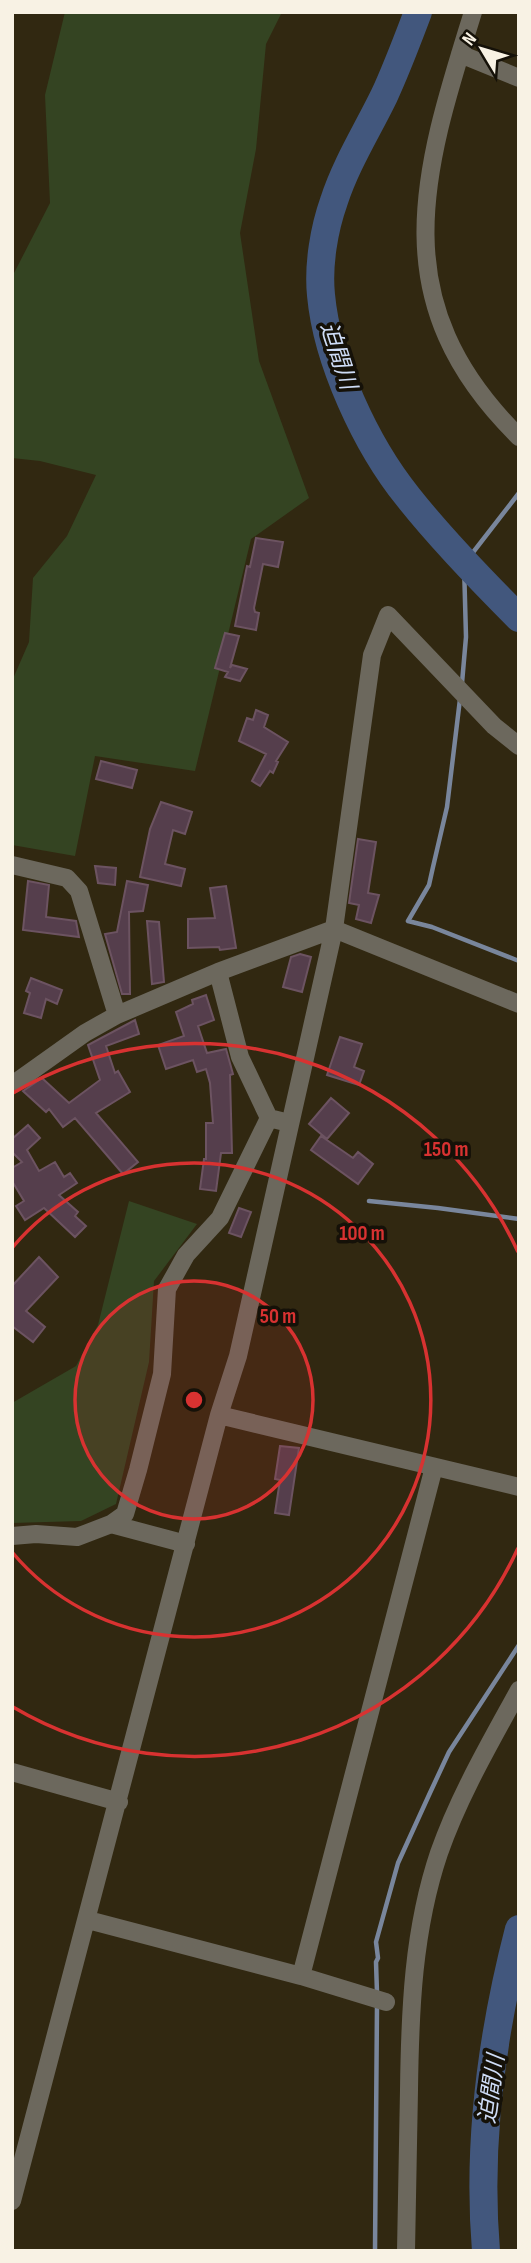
<svg xmlns="http://www.w3.org/2000/svg" width="531" height="2263" font-family="'Sofia Sans Condensed','Noto Sans JP',sans-serif">
	<style>
		.green { fill: #344422 }
		.lines { fill: none; stroke-linecap: round; stroke-linejoin: round }
		.stream { stroke: #79869c; stroke-width: 4.5 }
		.river { stroke: #42577d; stroke-width: 28 }
		.building { fill: #553e4c; stroke: #6c5361; stroke-width: 2 }
		.street { stroke: #6c685d; stroke-width: 18 }
		.ring { fill: none; stroke: #d83231; stroke-width: 3.5 }
		.labels { text-anchor: middle; dominant-baseline: central; stroke-width: 7; stroke-linejoin: round; paint-order: stroke }
		.water-label { font-size: 23px; font-style: italic; fill: #cedcf6; stroke: #151108 }
		.centre { fill: #d83231; stroke: #151108; stroke-width: 3.5 }
		.ring-label { font-size: 21px; text-anchor: middle; font-weight: bold; fill: #d83231; stroke: #151108; stroke-width: 7; stroke-linejoin: round; paint-order: stroke }
	</style>
	<rect width="100%" height="100%" fill="#312811"/>
	<path class="green" d="M65,12h217l-16,32 -10,105 -16,84 19,128 50,137 -58,41 -56,232 -100,-15 -20,100 -63,-11v-164l17,-39 4,-64 34,-42 29,-61 -56,-14 -28,-3v-181l38,-74 -5,-108z
		M129,1201l68,23 -43,57 -5,81 -33,142 -35,17 -69,2v-120l64,-37 22,-41z"/>
	<g class="lines">
		<path class="stream" d="M462,683l4,-46 -2,-73 55,-71
			M460,699l-13,108 -14,60 -4,18 -21,36 24,6 87,34
			M369,1201l69,7 81,11
			M377,1993l-1,-31 2,-4 -2,-16 22,-79 31,-68 20,-43 70,-107
			M375,2251l2,-246"/>
		<path class="river" d="M418,12c-11,29 -21,56 -34,84 -17,35 -38,68 -50,105 -10,28 -16,64 -13,94 6,66 45,150 87,202 34,43 72,82 111,121
			M486,2251c-9,-108 6,-218 33,-322"/>
	</g>
	<path class="building" d="M256,538l27,4 -5,25 -15,-3 -9,44 1,4 4,1 -3,17 -21,-4 12,-60 3,1z
		M225,633l14,3 -9,32 2,-3 15,4 -7,12 -15,-4 3,-5 -13,-4z
		M256,710l12,5 -4,12 24,15 -12,19 2,1 -5,11 -3,-2 -10,15 -8,-5 14,-27 -27,-13 8,-23 6,2z
		M101,761l36,9 -5,18 -36,-9z
		M161,802l31,10 -7,22 -12,-4 -8,34 20,5 -4,17 -41,-9 10,-48z
		M358,839l18,3 -8,51 11,2 -8,28 -15,-4 3,-14 -10,-2z
		M95,866l21,2 -1,17 -17,-2z
		M28,881l21,4 -3,32 30,4 3,16 -56,-7z
		M127,881l21,4 -5,26 -14,1 1,82h-8l-17,-60 12,-2z
		M226,886l10,62 -16,2 -1,-3 -31,1v-29l27,-1 -5,-30z
		M147,921l12,1 5,60 -12,2z
		M300,954l11,3 -9,35 -19,-5 8,-30z
		M31,978l31,12 -5,14 -11,-5 -5,19 -17,-5 6,-20 -4,-2z
		M206,995l8,25 -16,6 9,27 19,-4 7,25 -3,1 2,78h-11l-5,38 -16,-2 4,-30h2v-36h7l-3,-40 -4,-14 -9,3 -4,-12 -27,9 -8,-24 26,-9 -8,-24 17,-8 -1,-4z
		M135,1020l4,14 -33,12 9,27 3,-2 12,21 -34,21 42,49 -15,12 -48,-56 -12,9 -14,-18 -3,3 -23,-21 19,-13 27,25 31,-23 -12,-35z
		M340,1037l22,7 -8,23 10,4 -5,14 -32,-10z
		M331,1098l18,15 -22,26 -18,-15z
		M28,1125l12,13 -13,12 12,21 16,-9 9,15 6,-4 7,10 -18,12 19,17 -3,4 11,10 -11,11 -31,-29 -19,12 -9,-14 8,-5 -12,-20v-13l10,-6 -10,-10v-13z
		M321,1136l32,22 5,-6 15,12 -15,20 -47,-34z
		M239,1208l12,4 -10,25 -12,-4z
		M39,1257l19,20 -32,34 19,16 -12,15 -21,-16v-40z
		M280,1446l19,2 -10,67 -14,-2 5,-33 -5,-1z"/>
	<g class="lines">
		<path class="street" d="M473,12c-51,163 -91,290 46,425
			M460,54l59,24
			M12,865l55,13 12,13 38,124
			M218,972l22,85 29,61 12,3
			M12,1085l73,-52 32,-18 101,-43 116,-43 185,75
			M219,1415l300,72
			M111,1524l75,20
			M12,1536l24,-2 41,3 34,-13 14,-10 13,-44 24,-96 5,-85 19,-34 34,-37 49,-100
			M12,1772l107,30
			M88,1920l213,56 85,26
			M301,1976l133,-509
			M12,2201l207,-786 19,-59 96,-427 38,-274 16,-40 106,111 25,20
			M406,2251c1,-54 2,-107 3,-161 1,-80 4,-160 30,-237 20,-57 51,-110 80,-163"/>
	</g>
	<circle cx="194" cy="1400" r="119" fill="#d83231" fill-opacity=".12"/>
	<g class="ring">
		<circle cx="194" cy="1400" r="119"/>
		<path d="M12 1248A237 237 0 1 1 12 1552"/>
		<path d="M518 1548A356 356 0 0 1 13 1707M13 1093A356 356 0 0 1 518 1252"/>
	</g>
	<g class="labels">
		<g class="water-label">
			<text transform="translate(338 356) rotate(72)">迫間川</text>
			<text transform="translate(492 2089) rotate(-82)">迫間川</text>
		</g>
	</g>
	<circle cx="194" cy="1400" r="10" class="centre"/>
	<g class="ring-label">
		<text x="446" y="1156">150 m</text>
		<text x="362" y="1240">100 m</text>
		<text x="278" y="1323">50 m</text>
	</g>
	<rect width="531" height="2263" fill="none" stroke="#f8f2e4" stroke-width="28"/>
	<g transform="translate(482 49) rotate(308)" stroke="#151108" stroke-width="5" paint-order="stroke">
	<path d="M0-5L12 26L0 18L-12 26Z" fill="#f8f2e4"/>
	<text y="-10" font-size="19" font-weight="bold" text-anchor="middle" fill="#f8f2e4">N</text>
	</g>
</svg>
